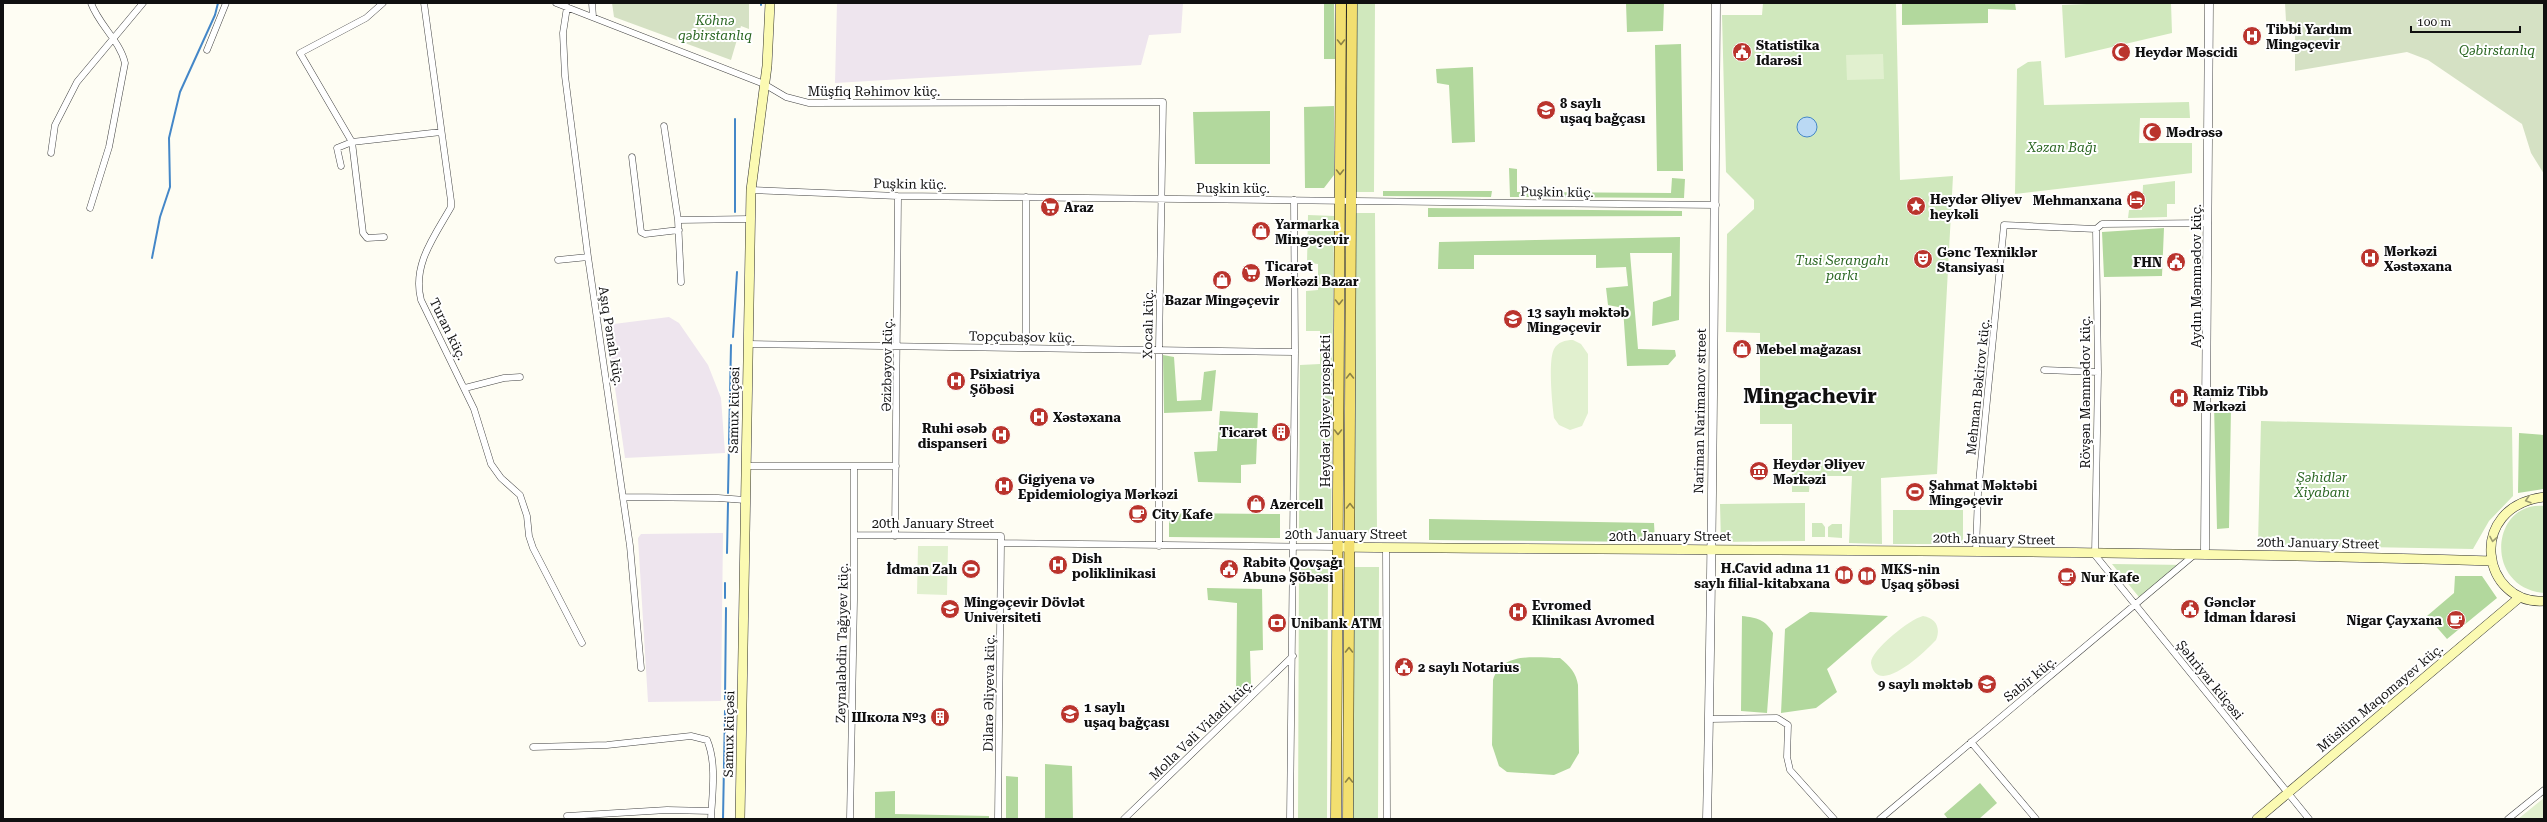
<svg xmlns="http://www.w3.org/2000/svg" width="2547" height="822" font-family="'Roboto Serif',serif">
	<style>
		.industrial { fill: #eee5ee }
		.green { fill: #d0e8bd }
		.forest { fill: #b2d89d }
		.cemetery { fill: #d5e1c4 }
		.pitch { fill: #e1f0cf }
		.water { fill: #bad9f4; stroke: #4487c8 }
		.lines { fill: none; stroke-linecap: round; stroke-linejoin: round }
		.stream { stroke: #4487c8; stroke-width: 2 }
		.minor-casing { stroke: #434343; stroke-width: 7 }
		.tertiary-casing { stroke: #434343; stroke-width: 9 }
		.secondary-casing { stroke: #323232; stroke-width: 10 }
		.primary-casing { stroke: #212121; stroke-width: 11 }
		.minor { stroke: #fff; stroke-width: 6 }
		.tertiary { stroke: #fff; stroke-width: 8 }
		.secondary { stroke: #fbfab2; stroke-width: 9 }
		.primary { stroke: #f2df70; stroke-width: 10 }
		.oneway { stroke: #8c8245 }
		.oneway2 { stroke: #9d9c71 }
		.labels { text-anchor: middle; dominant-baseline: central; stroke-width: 4; stroke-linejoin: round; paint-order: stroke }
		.park-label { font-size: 13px; font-style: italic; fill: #2a6622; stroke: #fff }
		.poi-label { font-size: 13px; font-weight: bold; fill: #101010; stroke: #fff; text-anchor: start }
		.street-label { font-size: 13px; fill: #101010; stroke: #fff }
		.town-label { font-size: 21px; font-weight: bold; fill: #101010; stroke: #fff }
	</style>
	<rect width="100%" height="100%" fill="#fefdf3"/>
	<path class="industrial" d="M837,3h346l-2,30 -32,2 -8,30 -306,18z
		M669,317l10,6 29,42 13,33 4,55 -100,5 -19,-133z
		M723,533l-2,168 -73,1 -10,-164 3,-4z"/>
	<path class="green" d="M1356,3h19l-1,189h-18z
		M1763,3h133l4,177 53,-4 -16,298 -56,4 1,66 -33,-1 3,-67h-42l-1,16h-17v-68h-32v-91l-34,-1 1,-98 27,-25v-9l-28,-28 -4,-157h40z
		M2112,3h59l1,30 -107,25 -3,-53z
		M2041,61l3,44 145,-3 1,16h-50l-1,25h53v30l-177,21 2,-125 11,-7z
		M2175,181v23h-8v13l-39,1 1,-8h13l1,-25z
		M1356,213h19l2,320h-22z
		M1308,215l26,1 -3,317 -32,-1 1,-167 20,-1v-33h-14v-40l12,-1v-26l-11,-1z
		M2261,421l251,6 1,69 -24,25 -16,28 -215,-4z
		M1805,503v38l-84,1 -1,-38z
		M2544,506v87c-61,-6 -53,-92 0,-87z
		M1893,510h70v34h-70z
		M1812,523h10l3,4v10h-13z
		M1832,524h10v14l-14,-1v-10z
		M2112,564l75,1 -44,37z
		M1299,566h29l-1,253h-29z
		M1354,567h25l-1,252h-25z"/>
	<path class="forest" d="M1324,3h10l1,56h-11z
		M1626,3h38l-1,28 -36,1z
		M1902,3h113l1,7 -28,-1v14l-86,2z
		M1681,44l2,127h-26l-2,-126z
		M1473,67l2,75 -23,1 -3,-58 -12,-2 -1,-14z
		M1334,106v69l-10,13h-19l-1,-81z
		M1270,111v53h-75l-2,-52z
		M1509,168l8,1v23l154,1 1,-15 13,1 -1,19 -174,-1z
		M1383,191h109l-1,6 -108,-1z
		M1428,208l254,3v5l-254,1z
		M2164,228l-2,48 -58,1 -2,-45z
		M1680,237l-1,83 -27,6 1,-24 18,-6 1,-43h-42l8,96 37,1 1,6 -8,9 -41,1 -4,-58 -15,-3 -2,-17 22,-2 -2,-19 -30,1v-13h-122v14h-36l1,-27z
		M1163,355l11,2 3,44 24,-1 3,-28 12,-2 -4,41 -48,2z
		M2214,405l17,1 -2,122 -12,1z
		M1220,411l38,2 -2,51 -15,1v18l-43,-1 -4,-30 23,-1z
		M2519,433l25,2 -1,54 -25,4z
		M1169,513l111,1v24l-111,-1z
		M1429,519l225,4 1,19 -226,-2z
		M2455,576h27l15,22 -50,41 -20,-23 27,-23z
		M1207,588l55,1 1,61 -13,1 1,33 -15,12 1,-93 -29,-3z
		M1810,612l78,4 -61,53 10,23 -21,16 -35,5 4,-84z
		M1742,616c15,2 23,3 31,17l-6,80 -26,-2z
		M1560,658c10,8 16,15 18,27l1,68 -9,15 -16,7 -47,-3 -8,-6 -7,-21 1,-65c9,-29 43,-22 67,-22z
		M1045,764l27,2 1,53h-28z
		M1006,776l12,1v42h-12z
		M1980,783l17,20 -18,16h-31l-4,-5z
		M895,791v23l94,2v3h-114v-27z"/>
	<path class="cemetery" d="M612,3h137v26l-8,-3 -10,34 -117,-43z
		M2285,3h259v171l-13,-21 -9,-29 -94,-64 -21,-8 -112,19v-49l-9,-1z"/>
	<path class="pitch" d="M1883,54l1,25 -37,1 -1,-25z
		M1573,340l8,4 7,10v59l-6,13 -12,4 -11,-5 -5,-7c-2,-15 -6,-57 0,-69 4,-7 11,-9 19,-9z
		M918,546h30l-1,49 -30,-1z
		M1923,616c13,2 18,12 13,24 -11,12 -59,58 -65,23 0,-13 39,-44 52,-47z
		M2544,798v21h-26z"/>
	<path class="water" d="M1797 127a10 10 0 1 1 20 0a10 10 0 1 1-20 0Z"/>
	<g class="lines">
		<path class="stream" d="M761,5v-2
			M735,119v93
			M152,258l8,-41 10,-30 -1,-49 11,-46 35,-77 3,-12
			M733,337l4,-65
			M728,493l3,-148
			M727,553l1,-50
			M725,598v-15
			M725,699l1,-91
			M723,819l2,-108"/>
		<defs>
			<path id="minor" d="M383,3l-17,15 -66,35 52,89 89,-10
				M424,3l27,198v6c-17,30 -39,58 -30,93l53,109 17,55 10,14 19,17 7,21 2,20 4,12 49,95
				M556,3l208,81 22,13 23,6 354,-1 -4,247v197
				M592,3l1,14
				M567,7l-4,26 2,43 23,181 42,289 11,122
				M207,50l19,-47
				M664,126l14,94 3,62
				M51,153l4,-28 22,-43 66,-79
				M632,157l9,75 4,2 34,-4
				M341,166l-4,-18 15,-6 11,91 4,5 17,-1
				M751,190l147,6 818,9
				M90,208l19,-61 16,-84c-5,-22 -26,-38 -34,-60
				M678,220l73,-1
				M2096,229l2,143 -3,183 214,264
				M558,260l30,-3
				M748,344l547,8
				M1026,348v-151
				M2044,370l54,2
				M465,388l39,-10 16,-1
				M746,466h150
				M624,497l94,1 27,2
				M854,535l147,1v7l336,4
				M895,536l3,-340
				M1386,548l1,271
				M1976,552l2,-59 26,-268 92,4 6,-5 106,-1
				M1709,719l68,-1 11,7 -1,32 3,13 44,49
				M1971,742l65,77
				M533,747l74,-2 84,-9 16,4c10,23 5,55 4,79
				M567,816l100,-6 44,1
				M850,819l4,-219v-133
				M998,819l3,-276
				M1124,819l169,-163
				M1290,819l5,-467 -1,-152
				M1880,819l314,-264
				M2508,819l36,-29"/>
			<path id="tertiary" d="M2205,549l4,-546
				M1707,819c6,-272 7,-544 9,-816"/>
			<path id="secondary" d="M2544,497c-79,10 -62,108 0,104
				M1337,547c385,4 770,2 1155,14
				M740,819l11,-629 16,-124 3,-63
				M2257,819l263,-222"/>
			<path id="primary" d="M1336,819l5,-816
				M1348,819l4,-816"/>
		</defs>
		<use href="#minor" class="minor-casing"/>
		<use href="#tertiary" class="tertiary-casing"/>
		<use href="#secondary" class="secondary-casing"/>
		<use href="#primary" class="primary-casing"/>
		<use href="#minor" class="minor"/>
		<use href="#tertiary" class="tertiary"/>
		<use href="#secondary" class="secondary"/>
		<use href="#primary" class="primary"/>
	</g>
	<defs><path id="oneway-chevron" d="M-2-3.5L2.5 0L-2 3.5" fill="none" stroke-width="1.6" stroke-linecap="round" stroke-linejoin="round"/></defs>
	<g class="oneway">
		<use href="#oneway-chevron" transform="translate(1341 42) rotate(90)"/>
		<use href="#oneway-chevron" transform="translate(1340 172) rotate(90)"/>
		<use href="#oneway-chevron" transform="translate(1339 302) rotate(90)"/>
		<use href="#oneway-chevron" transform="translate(1350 376) rotate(-90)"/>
		<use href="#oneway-chevron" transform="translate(1338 432) rotate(90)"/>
		<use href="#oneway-chevron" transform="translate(1350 506) rotate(-90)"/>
		<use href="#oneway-chevron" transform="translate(1349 650) rotate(-90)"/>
		<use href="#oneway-chevron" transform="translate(1349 780) rotate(-90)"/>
	</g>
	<g class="oneway2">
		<use href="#oneway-chevron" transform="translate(2528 500) rotate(163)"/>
		<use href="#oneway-chevron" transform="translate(2493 539) rotate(100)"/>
	</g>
	<defs>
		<symbol id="hospital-disc" viewBox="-11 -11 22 22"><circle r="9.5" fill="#ba342d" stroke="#fff"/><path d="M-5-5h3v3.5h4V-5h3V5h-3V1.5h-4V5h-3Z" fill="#fff"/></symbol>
		<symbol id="civic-disc" viewBox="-11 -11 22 22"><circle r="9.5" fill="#ba342d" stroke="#fff"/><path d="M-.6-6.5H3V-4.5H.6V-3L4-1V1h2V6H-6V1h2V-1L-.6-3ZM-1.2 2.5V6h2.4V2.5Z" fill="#fff"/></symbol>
		<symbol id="mosque-disc" viewBox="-11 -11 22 22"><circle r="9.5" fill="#ba342d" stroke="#fff"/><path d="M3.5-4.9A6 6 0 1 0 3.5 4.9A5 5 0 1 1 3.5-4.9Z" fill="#fff"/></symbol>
		<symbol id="school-disc" viewBox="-11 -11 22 22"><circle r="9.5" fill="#ba342d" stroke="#fff"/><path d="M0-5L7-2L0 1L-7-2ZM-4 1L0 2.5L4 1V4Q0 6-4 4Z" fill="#fff"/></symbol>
		<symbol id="hotel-disc" viewBox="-11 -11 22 22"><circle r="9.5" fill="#ba342d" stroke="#fff"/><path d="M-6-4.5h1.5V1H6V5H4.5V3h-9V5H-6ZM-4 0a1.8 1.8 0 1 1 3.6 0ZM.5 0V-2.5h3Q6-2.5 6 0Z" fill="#fff"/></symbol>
		<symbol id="sight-disc" viewBox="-11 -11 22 22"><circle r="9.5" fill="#ba342d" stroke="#fff"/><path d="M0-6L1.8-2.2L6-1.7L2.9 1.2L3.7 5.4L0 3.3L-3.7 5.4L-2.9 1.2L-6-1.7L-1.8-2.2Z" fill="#fff"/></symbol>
		<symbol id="supermarket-disc" viewBox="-11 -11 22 22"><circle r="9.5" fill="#ba342d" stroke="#fff"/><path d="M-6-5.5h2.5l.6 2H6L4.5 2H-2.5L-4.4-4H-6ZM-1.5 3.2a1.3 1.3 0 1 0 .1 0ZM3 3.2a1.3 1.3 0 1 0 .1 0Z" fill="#fff"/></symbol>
		<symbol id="shop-disc" viewBox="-11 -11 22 22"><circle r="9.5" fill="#ba342d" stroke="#fff"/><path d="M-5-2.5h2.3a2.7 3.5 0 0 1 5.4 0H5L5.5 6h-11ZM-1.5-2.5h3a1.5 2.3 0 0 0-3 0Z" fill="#fff"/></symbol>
		<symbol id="theatre-disc" viewBox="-11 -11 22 22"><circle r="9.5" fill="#ba342d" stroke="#fff"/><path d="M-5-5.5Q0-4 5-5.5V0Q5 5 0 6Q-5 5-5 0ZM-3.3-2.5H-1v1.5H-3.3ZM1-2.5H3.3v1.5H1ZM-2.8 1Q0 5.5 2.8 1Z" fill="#fff"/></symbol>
		<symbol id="building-disc" viewBox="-11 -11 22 22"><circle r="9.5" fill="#ba342d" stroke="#fff"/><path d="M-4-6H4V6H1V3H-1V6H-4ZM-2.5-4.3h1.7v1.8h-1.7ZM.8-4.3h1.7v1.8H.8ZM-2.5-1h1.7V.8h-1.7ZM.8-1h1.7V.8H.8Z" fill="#fff"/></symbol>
		<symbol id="museum-disc" viewBox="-11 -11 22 22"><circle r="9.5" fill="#ba342d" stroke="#fff"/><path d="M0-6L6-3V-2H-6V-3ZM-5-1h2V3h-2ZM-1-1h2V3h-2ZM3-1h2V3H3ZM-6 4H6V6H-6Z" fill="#fff"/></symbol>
		<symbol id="stadium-disc" viewBox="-11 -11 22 22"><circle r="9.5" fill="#ba342d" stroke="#fff"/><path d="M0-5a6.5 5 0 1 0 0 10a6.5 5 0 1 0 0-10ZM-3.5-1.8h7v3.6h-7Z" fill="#fff"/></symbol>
		<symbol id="cafe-disc" viewBox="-11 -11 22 22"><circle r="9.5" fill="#ba342d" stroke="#fff"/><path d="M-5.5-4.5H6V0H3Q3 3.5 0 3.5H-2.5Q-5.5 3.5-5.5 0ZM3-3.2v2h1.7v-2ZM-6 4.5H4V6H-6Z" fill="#fff"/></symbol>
		<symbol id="library-disc" viewBox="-11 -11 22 22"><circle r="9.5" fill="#ba342d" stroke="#fff"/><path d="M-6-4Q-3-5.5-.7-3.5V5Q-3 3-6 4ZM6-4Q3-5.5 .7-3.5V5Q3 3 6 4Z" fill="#fff"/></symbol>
		<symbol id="university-disc" viewBox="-11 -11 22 22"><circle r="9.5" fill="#ba342d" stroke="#fff"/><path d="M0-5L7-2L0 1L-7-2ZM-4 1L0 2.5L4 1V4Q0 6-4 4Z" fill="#fff"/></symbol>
		<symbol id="bank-disc" viewBox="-11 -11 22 22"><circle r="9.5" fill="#ba342d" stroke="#fff"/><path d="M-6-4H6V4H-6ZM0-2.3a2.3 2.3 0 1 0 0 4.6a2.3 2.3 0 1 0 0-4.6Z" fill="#fff"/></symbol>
	</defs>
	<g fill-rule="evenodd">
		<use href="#hospital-disc" x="2241" y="25" width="22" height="22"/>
		<use href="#civic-disc" x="1731" y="41" width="22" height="22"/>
		<use href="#mosque-disc" x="2110" y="41" width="22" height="22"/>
		<use href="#school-disc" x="1535" y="99" width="22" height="22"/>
		<use href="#mosque-disc" x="2141" y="121" width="22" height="22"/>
		<use href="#hotel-disc" x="2125" y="189" width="22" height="22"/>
		<use href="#sight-disc" x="1905" y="195" width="22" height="22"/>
		<use href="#supermarket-disc" x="1039" y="196" width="22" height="22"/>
		<use href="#shop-disc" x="1250" y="220" width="22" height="22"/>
		<use href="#hospital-disc" x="2359" y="247" width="22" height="22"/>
		<use href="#theatre-disc" x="1912" y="248" width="22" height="22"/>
		<use href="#civic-disc" x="2165" y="251" width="22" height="22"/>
		<use href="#supermarket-disc" x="1240" y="262" width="22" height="22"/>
		<use href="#shop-disc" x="1211" y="269" width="22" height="22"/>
		<use href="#school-disc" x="1502" y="308" width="22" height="22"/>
		<use href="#shop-disc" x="1731" y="338" width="22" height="22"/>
		<use href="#hospital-disc" x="945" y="370" width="22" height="22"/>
		<use href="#hospital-disc" x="2168" y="387" width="22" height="22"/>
		<use href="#hospital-disc" x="1028" y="406" width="22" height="22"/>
		<use href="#building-disc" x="1270" y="421" width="22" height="22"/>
		<use href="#hospital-disc" x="990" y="424" width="22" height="22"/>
		<use href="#museum-disc" x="1748" y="460" width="22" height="22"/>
		<use href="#hospital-disc" x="993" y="475" width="22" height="22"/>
		<use href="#stadium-disc" x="1904" y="481" width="22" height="22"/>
		<use href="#shop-disc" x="1245" y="493" width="22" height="22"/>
		<use href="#cafe-disc" x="1127" y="503" width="22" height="22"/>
		<use href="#hospital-disc" x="1047" y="554" width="22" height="22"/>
		<use href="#stadium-disc" x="960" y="558" width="22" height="22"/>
		<use href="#civic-disc" x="1218" y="558" width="22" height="22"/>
		<use href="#library-disc" x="1833" y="564" width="22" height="22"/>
		<use href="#library-disc" x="1856" y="565" width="22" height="22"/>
		<use href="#cafe-disc" x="2056" y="566" width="22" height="22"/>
		<use href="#university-disc" x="939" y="598" width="22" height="22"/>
		<use href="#civic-disc" x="2179" y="598" width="22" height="22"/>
		<use href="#hospital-disc" x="1507" y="601" width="22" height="22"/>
		<use href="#cafe-disc" x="2445" y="609" width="22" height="22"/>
		<use href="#bank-disc" x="1266" y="612" width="22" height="22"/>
		<use href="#civic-disc" x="1393" y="656" width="22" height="22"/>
		<use href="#school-disc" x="1976" y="673" width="22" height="22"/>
		<use href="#school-disc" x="1059" y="703" width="22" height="22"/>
		<use href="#building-disc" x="929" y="706" width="22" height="22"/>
	</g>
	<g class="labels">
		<g class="park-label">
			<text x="715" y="20">Köhnə<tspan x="715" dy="15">qəbirstanlıq</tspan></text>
			<text x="2497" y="50">Qəbirstanlıq</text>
			<text x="2062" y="147">Xəzan Bağı</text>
			<text x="1842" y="260">Tusi Serangahı<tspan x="1842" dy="15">parkı</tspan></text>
			<text x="2322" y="477">Şəhidlər<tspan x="2322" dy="15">Xiyabanı</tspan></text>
		</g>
		<g class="poi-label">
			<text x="2266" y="29">Tibbi Yardım<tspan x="2266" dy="15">Mingəçevir</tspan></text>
			<text x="1756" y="45">Statistika<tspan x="1756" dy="15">Idarəsi</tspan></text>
			<text x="2135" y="52">Heydər Məscidi</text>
			<text x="1560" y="103">8 saylı<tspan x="1560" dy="15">uşaq bağçası</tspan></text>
			<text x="2166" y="132">Mədrəsə</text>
			<text x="1930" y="199">Heydər Əliyev<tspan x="1930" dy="15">heykəli</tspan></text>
			<text x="2122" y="200" text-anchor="end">Mehmanxana</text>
			<text x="1064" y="207">Araz</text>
			<text x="1275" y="224">Yarmarka<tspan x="1275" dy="15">Mingəçevir</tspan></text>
			<text x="2384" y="251">Mərkəzi<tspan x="2384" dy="15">Xəstəxana</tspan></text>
			<text x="1937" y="252">Gənc Texniklər<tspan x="1937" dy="15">Stansiyası</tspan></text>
			<text x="2162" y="262" text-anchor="end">FHN</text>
			<text x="1265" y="266">Ticarət<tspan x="1265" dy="15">Mərkəzi Bazar</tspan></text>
			<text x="1222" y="300" text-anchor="middle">Bazar Mingəçevir</text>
			<text x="1527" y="312">13 saylı məktəb<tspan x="1527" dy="15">Mingəçevir</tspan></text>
			<text x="1756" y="349">Mebel mağazası</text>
			<text x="970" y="374">Psixiatriya<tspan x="970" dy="15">Şöbəsi</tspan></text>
			<text x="2193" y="391">Ramiz Tibb<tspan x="2193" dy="15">Mərkəzi</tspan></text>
			<text x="1053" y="417">Xəstəxana</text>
			<text x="987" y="428" text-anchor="end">Ruhi əsəb<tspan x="987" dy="15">dispanseri</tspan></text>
			<text x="1267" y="432" text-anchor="end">Ticarət</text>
			<text x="1773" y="464">Heydər Əliyev<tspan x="1773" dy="15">Mərkəzi</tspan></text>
			<text x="1018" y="479">Gigiyena və<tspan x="1018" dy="15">Epidemiologiya Mərkəzi</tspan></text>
			<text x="1929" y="485">Şahmat Məktəbi<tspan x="1929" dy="15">Mingəçevir</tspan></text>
			<text x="1270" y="504">Azercell</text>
			<text x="1152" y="514">City Kafe</text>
			<text x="1072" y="558">Dish<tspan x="1072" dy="15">poliklinikasi</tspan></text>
			<text x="1243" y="562">Rabitə Qovşağı<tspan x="1243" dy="15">Abunə Şöbəsi</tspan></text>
			<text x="1830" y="568" text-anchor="end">H.Cavid adına 11<tspan x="1830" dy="15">saylı filial-kitabxana</tspan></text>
			<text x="957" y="569" text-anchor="end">İdman Zalı</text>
			<text x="1881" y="569">MKS-nin<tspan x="1881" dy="15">Uşaq şöbəsi</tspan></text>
			<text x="2081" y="577">Nur Kafe</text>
			<text x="964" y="602">Mingəçevir Dövlət<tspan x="964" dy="15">Universiteti</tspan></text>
			<text x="2204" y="602">Gənclər<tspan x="2204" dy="15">İdman İdarəsi</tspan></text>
			<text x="1532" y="605">Evromed<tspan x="1532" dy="15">Klinikası Avromed</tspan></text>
			<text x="2442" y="620" text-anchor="end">Nigar Çayxana</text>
			<text x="1291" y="623">Unibank ATM</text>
			<text x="1418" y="667">2 saylı Notarius</text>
			<text x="1973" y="684" text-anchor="end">9 saylı məktəb</text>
			<text x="1084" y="707">1 saylı<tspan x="1084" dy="15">uşaq bağçası</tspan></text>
			<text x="926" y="717" text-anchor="end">Школа №3</text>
		</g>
		<g class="street-label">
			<text x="874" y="91">Müşfiq Rəhimov küç.</text>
			<text transform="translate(910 184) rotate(1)">Puşkin küç.</text>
			<text x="1233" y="188">Puşkin küç.</text>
			<text transform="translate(1557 192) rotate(1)">Puşkin küç.</text>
			<text transform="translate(2196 276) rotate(-90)">Aydın Məmmədov küç.</text>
			<text transform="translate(1148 324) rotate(-89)">Xocalı küç.</text>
			<text transform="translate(448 329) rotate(64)">Turan küç.</text>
			<text transform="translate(611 336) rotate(81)">Aşıq Pənah küç.</text>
			<text transform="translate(1022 337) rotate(1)">Topçubaşov küç.</text>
			<text transform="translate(887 365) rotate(-89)">Əzizbəyov küç.</text>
			<text transform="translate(1978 387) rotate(-84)">Mehman Bəkirov küç.</text>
			<text transform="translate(2085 392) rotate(-90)">Rövşən Məmmədov küç.</text>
			<text transform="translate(734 410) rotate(-89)">Samux küçəsi</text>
			<text transform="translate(1325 411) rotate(-90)">Heydər Əliyev prospekti</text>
			<text transform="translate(1700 411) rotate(-89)">Nariman Narimanov street</text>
			<text x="933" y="523">20th January Street</text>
			<text x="1346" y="534">20th January Street</text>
			<text x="1670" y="536">20th January Street</text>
			<text transform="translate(1994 539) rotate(1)">20th January Street</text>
			<text transform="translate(2318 543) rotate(1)">20th January Street</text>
			<text transform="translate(842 643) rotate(-89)">Zeynalabdin Tağıyev küç.</text>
			<text transform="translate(2030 679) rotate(-39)">Sabir küç.</text>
			<text transform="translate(2210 680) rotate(51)">Şəhriyar küçəsi</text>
			<text transform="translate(989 693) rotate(-89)">Dilarə Əliyeva küç.</text>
			<text transform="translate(2380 698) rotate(-40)">Müslüm Maqomayev küç.</text>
			<text transform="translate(1201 730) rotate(-44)">Molla Vəli Vidadi küç.</text>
			<text transform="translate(729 734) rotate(-89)">Samux küçəsi</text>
		</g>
		<g class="town-label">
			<text x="1810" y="396">Mingachevir</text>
		</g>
	</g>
	<rect width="2547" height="822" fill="none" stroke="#101010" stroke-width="8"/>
	<path d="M2411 26v6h109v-6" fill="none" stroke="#101010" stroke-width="2"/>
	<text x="2417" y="26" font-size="12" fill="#101010" stroke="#ffffff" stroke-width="3" paint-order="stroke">100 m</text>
</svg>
